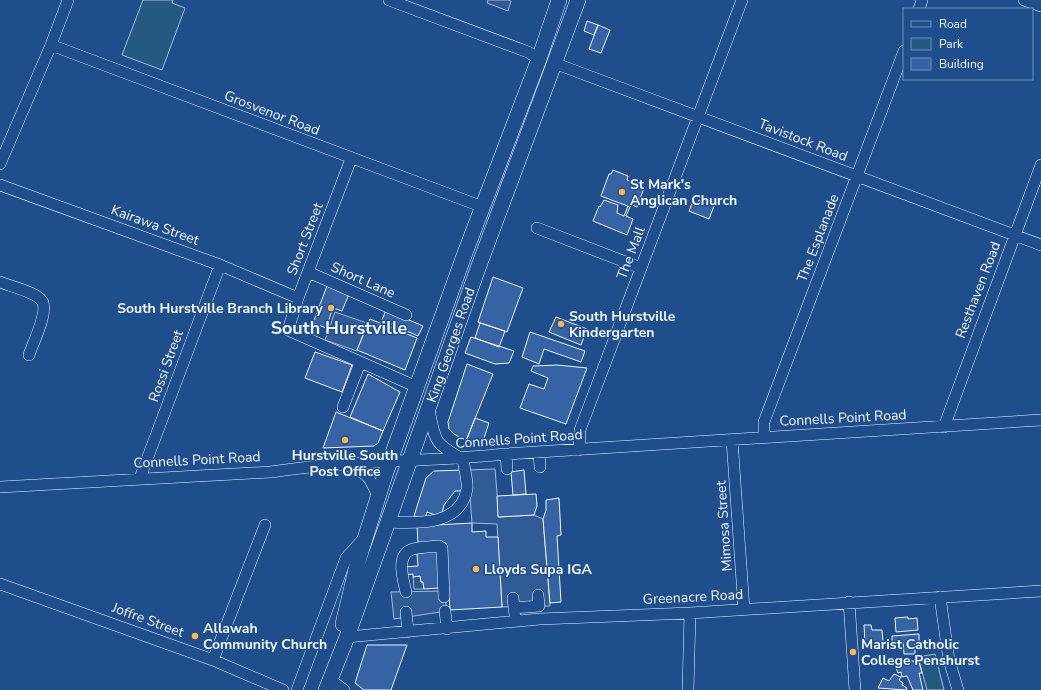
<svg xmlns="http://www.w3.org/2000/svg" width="1041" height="690" font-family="'Nunito Sans',sans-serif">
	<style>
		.green { fill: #245a82; stroke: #a8bbd7 }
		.parking { fill: #305b95; stroke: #a8bbd7 }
		.building { fill: #3563a3; stroke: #f2f6ff }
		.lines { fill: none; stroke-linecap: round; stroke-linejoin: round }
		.minor-casing { stroke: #f2f6ff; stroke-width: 12 }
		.highway-casing { stroke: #f2f6ff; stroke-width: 16 }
		.minor { stroke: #1f4e8c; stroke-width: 11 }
		.highway { stroke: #1f4e8c; stroke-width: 15 }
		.poi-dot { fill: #ffb74d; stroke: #1f4e8c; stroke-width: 1.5 }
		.labels { text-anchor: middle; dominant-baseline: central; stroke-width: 3; stroke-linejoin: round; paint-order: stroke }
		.street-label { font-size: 14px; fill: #f2f6ff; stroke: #1f4e8c }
		.poi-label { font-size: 14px; font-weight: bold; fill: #f2f6ff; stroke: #1f4e8c; text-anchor: start }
		.district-label { font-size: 18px; font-weight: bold; fill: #f2f6ff; stroke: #1f4e8c }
	</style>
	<rect width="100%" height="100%" fill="#1f4e8c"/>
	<path class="green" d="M143,0h30l-1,3 13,5 -23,62 -40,-15z
		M420,576l1,6h2l1,7h-10l-1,-12z
		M935,654l9,36h-17l-9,-33z"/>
	<path class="parking" d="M488,0h21l2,1 -3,10 -21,-8z
		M335,312l32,11 -10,28 -32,-11z
		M495,469l4,48 35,-2 9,4 7,87 -48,1 -5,-83 -25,-1 -4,-53z
		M444,591l3,20 -53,8 -3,-27z"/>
	<path class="building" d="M587,21l11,4 -4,10 -10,-4z
		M598,25l12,5 -9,23 -12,-4z
		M613,170l15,6 -1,4 17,8 -7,19 -5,-2 -2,2 -29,-11 8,-22h2z
		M604,200l14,5 -1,8 7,3 4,-10 2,1 -4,9 7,3 -6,16 -34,-14 6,-15 1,1z
		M699,200l15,6 -5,13 -20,-8 4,-10 5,2z
		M493,277l30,11 -16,44 -29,-10z
		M327,286l22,8 -7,17 -9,-3 -7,20 -13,-5z
		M386,310l37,16 -5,10 -36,-16z
		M556,317l31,12 -6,16 -32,-13z
		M370,319l47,19 -12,32 -48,-20z
		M480,323l25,8 -6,16 -24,-9z
		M530,332l55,19 -4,11 -37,-13 -5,15 -17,-7z
		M471,337l43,14 -5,12 -14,1 -30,-11z
		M315,352l37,13 -10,27 -37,-14z
		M467,364l26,10 -27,67 -12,-7 -5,-5 -1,-7z
		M557,365l30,3 -21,56 -46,-16 9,-24 15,5 4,-11 -17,-7 2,-5z
		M368,374l32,18 -17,39 -33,-14z
		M336,412l47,19 -5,12 -4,3 -51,2z
		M475,418l14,5 -6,18h-17z
		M464,470l1,21h-10l-11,14 -3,12 -14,-5 -2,7 -11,-3 12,-38 8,-7z
		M524,470l2,24 -13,1 -2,-23z
		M536,494l1,12 -3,9 -36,2 -1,-21z
		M559,498l2,37 -4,1 4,66 -11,1 -7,-84 3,-9v-10z
		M472,523v9l14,-1v6h12l4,70 -52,3 -4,-67 -28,1 -1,-18z
		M440,549l-1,39 -15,1 -1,-7h-2l-1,-6 -7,1v-3l-10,1 -1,-8 16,-1 -1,-12z
		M908,617v2l9,-1 1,12 -22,2 -1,-14z
		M864,625h7l1,5h10l1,12 -18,1z
		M919,634v8h-4v12h-11l-1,-12h-11v-6z
		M367,645h40l-16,45h-27l-9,-7z
		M908,661h6v2l5,-1 3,11h-3l4,17h-10l-6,-14 -5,1 -1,-5 -3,1 -3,-8z
		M894,674l7,3 -2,3 4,3 -1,2 5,3 -1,2 -28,-2 5,-10 6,3z"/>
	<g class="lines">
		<defs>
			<path id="minor" d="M389,0l139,52 11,7
				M1024,0l17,6
				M919,9l3,-9
				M51,45l432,162
				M554,63l487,182
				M351,159l-53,139 -10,32 129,57
				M0,164l51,-119 17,-45
				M0,185l220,80 78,33
				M537,228l104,40
				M308,272l98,43
				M0,282c10,4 36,10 42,19 7,10 -9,42 -13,54
				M343,407l17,-44
				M429,410c7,32 4,32 33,49
				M944,427l97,-262
				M764,437v-15l140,-371
				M732,440l12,169
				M579,450l1,-20 162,-430
				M539,453l1,14
				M506,454l1,15
				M349,466c20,7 22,14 30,33
				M140,478l80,-213
				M0,487l271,-15c78,-12 157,-10 235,-18l535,-34
				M387,522c29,1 73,5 80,-33 1,-8 -3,-21 -4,-30
				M0,584l213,76 70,30
				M406,592c-3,-13 -11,-38 7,-43 8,-2 18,-2 26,-3l3,2 2,49
				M940,597l9,63 9,30
				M513,598l2,17
				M849,602l6,88
				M514,608l25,-2 -1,-11
				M445,611l2,18
				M406,612l2,20
				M347,637l193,-18 150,-6 351,-22
				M213,660l52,-135
				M331,680l13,10
				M297,690l49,-132 18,-20
				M688,690l2,-77"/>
			<path id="highway" d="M343,624l15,-63 27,-86 80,-222 74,-194 20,-59
				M326,690l21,-53 130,-366 101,-271"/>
		</defs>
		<use href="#minor" class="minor-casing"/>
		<use href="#highway" class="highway-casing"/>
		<use href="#minor" class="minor"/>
		<use href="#highway" class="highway"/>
	</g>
	<g class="poi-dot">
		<circle cx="622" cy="192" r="4"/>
		<circle cx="331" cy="308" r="4"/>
		<circle cx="561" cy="324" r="4"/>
		<circle cx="345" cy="440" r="4"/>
		<circle cx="476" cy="569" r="4"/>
		<circle cx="195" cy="636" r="4"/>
		<circle cx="853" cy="652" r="4"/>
	</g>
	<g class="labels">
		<g class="street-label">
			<text transform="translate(272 113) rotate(21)">Grosvenor Road</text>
			<text transform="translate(803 140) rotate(21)">Tavistock Road</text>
			<text transform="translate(155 225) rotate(20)">Kairawa Street</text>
			<text transform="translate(818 238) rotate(-69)">The Esplanade</text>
			<text transform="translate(305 239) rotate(-69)">Short Street</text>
			<text transform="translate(631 253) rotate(-69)">The Mall</text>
			<text transform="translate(363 280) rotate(24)">Short Lane</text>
			<text transform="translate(978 290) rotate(-69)">Resthaven Road</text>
			<text transform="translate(451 345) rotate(-71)">King Georges Road</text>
			<text transform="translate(166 366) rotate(-70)">Rossi Street</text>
			<text transform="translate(843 418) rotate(-3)">Connells Point Road</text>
			<text transform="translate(519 439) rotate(-4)">Connells Point Road</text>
			<text transform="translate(197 460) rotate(-3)">Connells Point Road</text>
			<text transform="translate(724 526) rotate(-94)">Mimosa Street</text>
			<text transform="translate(693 597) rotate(-3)">Greenacre Road</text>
			<text transform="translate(148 620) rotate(20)">Joffre Street</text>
		</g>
		<g class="poi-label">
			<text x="630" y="184">St Mark's<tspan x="630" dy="16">Anglican Church</tspan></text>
			<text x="323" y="308" text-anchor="end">South Hurstville Branch Library</text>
			<text x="569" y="316">South Hurstville<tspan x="569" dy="16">Kindergarten</tspan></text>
			<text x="345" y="455" text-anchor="middle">Hurstville South<tspan x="345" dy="16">Post Office</tspan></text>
			<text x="484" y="569">Lloyds Supa IGA</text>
			<text x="203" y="628">Allawah<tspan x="203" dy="16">Community Church</tspan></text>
			<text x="861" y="644">Marist Catholic<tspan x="861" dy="16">College Penshurst</tspan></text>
		</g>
		<g class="district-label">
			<text x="339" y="328">South Hurstville</text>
		</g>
	</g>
	<rect x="903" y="8" width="130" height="72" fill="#1f4e8c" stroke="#7391ba"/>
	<rect x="911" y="21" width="20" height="6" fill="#1f4e8c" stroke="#7391ba"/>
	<text x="939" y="28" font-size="12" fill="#f2f6ff">Road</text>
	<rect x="911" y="38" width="20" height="12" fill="#245a82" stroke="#7391ba"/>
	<text x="939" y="48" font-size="12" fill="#f2f6ff">Park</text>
	<rect x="911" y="58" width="20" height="12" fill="#3563a3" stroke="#7391ba"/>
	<text x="939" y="68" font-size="12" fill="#f2f6ff">Building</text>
</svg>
